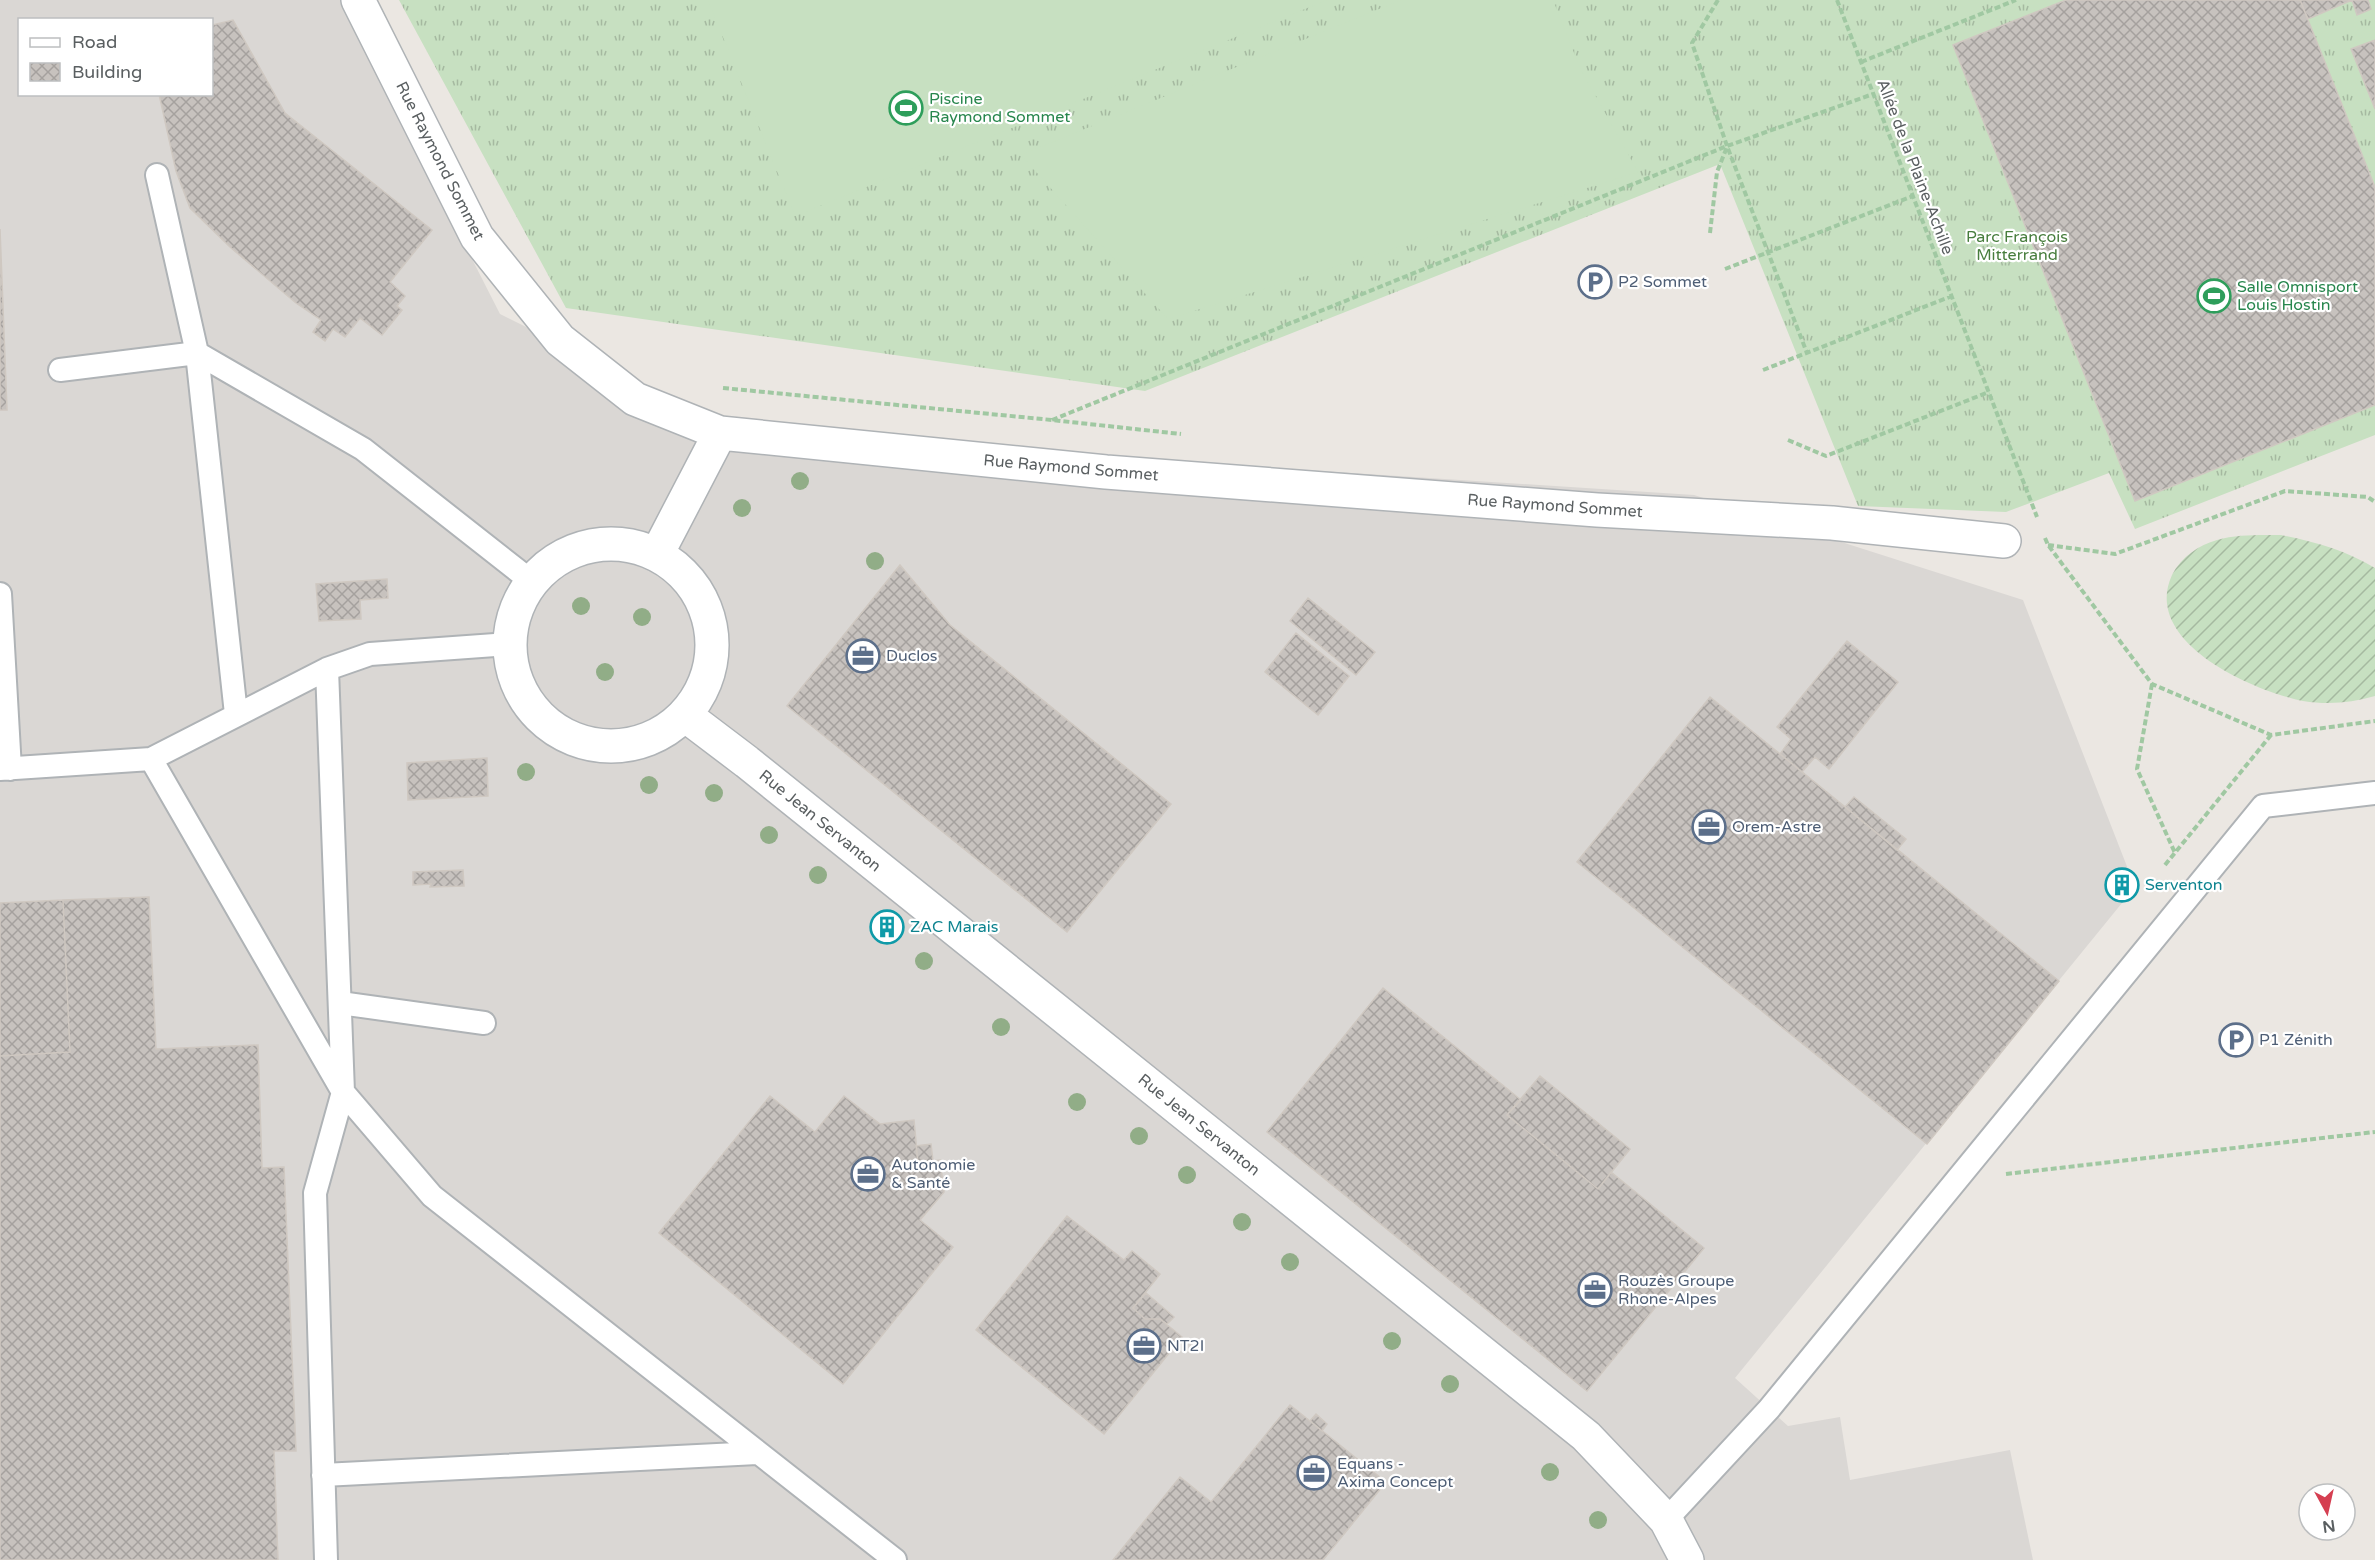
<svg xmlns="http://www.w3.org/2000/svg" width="2375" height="1560" font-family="'Varela Round',sans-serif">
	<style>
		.industrial { fill: #dad7d4; fill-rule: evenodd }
		.grass { fill: url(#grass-tufts) }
		.garden { fill: url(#garden-furrows) }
		.pitch { fill: #c7e0c1 }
		.building { fill: url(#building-cross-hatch); stroke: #cfc8c1; stroke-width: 1.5 }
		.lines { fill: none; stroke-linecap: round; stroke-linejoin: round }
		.lane-casing { stroke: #afb3b6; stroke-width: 26 }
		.street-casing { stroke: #afb3b6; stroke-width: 36 }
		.path { stroke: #a0c8a2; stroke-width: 4; stroke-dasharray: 6 3; stroke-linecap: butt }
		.lane { stroke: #fff; stroke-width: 22 }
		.street { stroke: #fff; stroke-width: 33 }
		.tree { fill: #91ad87 }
		.labels { text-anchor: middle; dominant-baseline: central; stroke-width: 4.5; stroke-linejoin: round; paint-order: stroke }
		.leisure-label { font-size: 16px; fill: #27864d; stroke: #fff; text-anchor: start }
		.street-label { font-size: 16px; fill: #5a5f61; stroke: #fff }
		.park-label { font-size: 16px; fill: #477d3d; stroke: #fff }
		.service-label { font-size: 16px; fill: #4e5e75; stroke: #fff; text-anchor: start }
		.culture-label { font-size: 16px; fill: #0d838f; stroke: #fff; text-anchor: start }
	</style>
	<defs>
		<pattern id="grass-tufts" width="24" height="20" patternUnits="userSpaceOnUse" patternTransform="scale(1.5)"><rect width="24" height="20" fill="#c7e0c1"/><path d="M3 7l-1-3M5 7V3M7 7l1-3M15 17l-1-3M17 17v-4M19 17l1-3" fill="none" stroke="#a5b9a0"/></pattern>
		<pattern id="garden-furrows" width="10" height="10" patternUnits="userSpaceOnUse" patternTransform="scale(1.5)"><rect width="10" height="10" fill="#c7e0c1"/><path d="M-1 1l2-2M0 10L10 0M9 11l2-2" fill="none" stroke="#a5b9a0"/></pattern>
		<pattern id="building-cross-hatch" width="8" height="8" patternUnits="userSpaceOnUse" patternTransform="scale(1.5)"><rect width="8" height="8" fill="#c7c2be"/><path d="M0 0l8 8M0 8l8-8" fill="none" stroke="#a5a19e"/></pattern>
	</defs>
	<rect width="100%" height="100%" fill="#ebe7e2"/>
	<path class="industrial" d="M0,0h340l160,314 242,120 952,61 329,105 112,287 -400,491 53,48 52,-9 10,63 160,-30 23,110h-2033v-1150l7,-1 -7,-180zM20,20h192v74h-192z"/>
	<path class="grass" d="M399,0h1976v435l-240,94 -26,-56 -103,39 -148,-6 -138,-342 -575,227 -579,-83z"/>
	<path class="garden" d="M2281,535c34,7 64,15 94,33v128c-24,7 -47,9 -72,5 -50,-10 -162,-59 -131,-126 9,-18 27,-30 45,-35 21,-6 43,-5 64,-5z"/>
	<path class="pitch" d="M708,0h619l-532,216z
		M1401,0h152l27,68 58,104 -470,147 -147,-164z"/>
	<path class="building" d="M2066,0h234l75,187v218l-240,96 -182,-456z
		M2300,0h68l3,9 -14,6 -5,-15 -44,19z
		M233,20l52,93 147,117 -42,52 15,14 -8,10 5,4 -20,25 -22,-17 -15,19 -12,-8 -8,12 -12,-9 8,-12 -25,-17 -66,-56 -40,-39 -14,-37 -17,-77h53v-69z
		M2375,40v69l-24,-60z
		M0,229l7,181h-7z
		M900,565l50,60 221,179 -104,128 -280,-226z
		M387,579l1,19 -28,2 1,19 -42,2 -3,-37z
		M1308,598l67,54 -19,23 -66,-54z
		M1296,633l53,43 -31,39 -53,-43z
		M1847,641l51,41 -69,87 -14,-12 -13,15 -22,-18 11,-15 -14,-12z
		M1710,697l349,284 -132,163 -350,-282z
		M487,758l1,38 -80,4 -1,-37z
		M1854,797l52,42 -9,11 -52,-43z
		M463,870l1,16 -34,1 1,-3 -18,1v-13z
		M2124,870l12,10 -16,20 -11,-10z
		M149,897l7,152 102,-4 4,123 22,-1 12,284h-22l4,109h-278v-504l70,-4 -7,-152z
		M63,900l7,152 -70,4v-153z
		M884,916l15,12 -10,11 -15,-12z
		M1383,988l138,112 -14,15 91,74 13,-17 93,76 -117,143 -320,-259z
		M1540,1076l90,73 -32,40 -91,-74z
		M770,1096l45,36 29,-36 36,28 34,-4 4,43 22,-3 4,32 -24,28 33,27 -110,137 -184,-151z
		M931,1144l2,17 -15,2 -2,-17z
		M1067,1216l57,44 8,-9 28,23 -27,34 12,11h15l22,18 -78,97 -128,-104z
		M1146,1293l28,24 -7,7 -7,-5h-15l-12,-11z
		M1290,1405l96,77 -63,78h-210l67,-83 31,25z
		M1316,1414l11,10 -5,7 -12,-10z"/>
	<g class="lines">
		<defs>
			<path id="lane" d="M157,175l40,178 39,361
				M60,370l137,-17 166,96 168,132
				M0,594l10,175
				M151,759l192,333 89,104 463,364
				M0,769l151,-10 176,-90 43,-15 139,-10
				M340,1003l144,20
				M323,1475l434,-22
				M1666,1520l103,-111 494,-603 112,-13
				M326,1560l-11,-367 28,-101 -16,-423"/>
			<path id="street" d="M358,0l119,237 83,103 75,59 85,34 386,39 491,38 235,13 172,18
				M510 645a101 101 0 1 1 202 0a101 101 0 1 1-202 0Z
				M657,554l63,-121
				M685,715l62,47 839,674 80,84 21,40"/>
		</defs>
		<use href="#lane" class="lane-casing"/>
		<use href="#street" class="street-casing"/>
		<path class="path" d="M1718,0l-26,43 35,103 80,207
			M1837,0l200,517
			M1861,62l155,-62
			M1710,233l7,-61 10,-25
			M1725,269l188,-73
			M1763,370l189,-74
			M723,388l329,32 129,14
			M1052,420l675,-274 146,-52
			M1788,440l38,16 163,-64
			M2045,538l3,7 104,139 119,51 104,-14
			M2048,545l67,9 170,-63 83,6 7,5
			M2152,684l-15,85 38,84
			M2165,865l106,-130
			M2006,1174l369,-42"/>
		<use href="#lane" class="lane"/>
		<use href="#street" class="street"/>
	</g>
	<g class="tree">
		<circle cx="800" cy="481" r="9"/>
		<circle cx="742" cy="508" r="9"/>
		<circle cx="875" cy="561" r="9"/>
		<circle cx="581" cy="606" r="9"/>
		<circle cx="642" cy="617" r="9"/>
		<circle cx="605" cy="672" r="9"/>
		<circle cx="526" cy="772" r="9"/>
		<circle cx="649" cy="785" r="9"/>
		<circle cx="714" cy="793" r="9"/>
		<circle cx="769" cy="835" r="9"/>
		<circle cx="818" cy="875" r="9"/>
		<circle cx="924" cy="961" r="9"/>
		<circle cx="1001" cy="1027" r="9"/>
		<circle cx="1077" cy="1102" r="9"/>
		<circle cx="1139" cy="1136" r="9"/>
		<circle cx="1187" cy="1175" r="9"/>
		<circle cx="1242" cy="1222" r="9"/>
		<circle cx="1290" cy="1262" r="9"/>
		<circle cx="1392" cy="1341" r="9"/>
		<circle cx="1450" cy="1384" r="9"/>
		<circle cx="1550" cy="1472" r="9"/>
		<circle cx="1598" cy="1520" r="9"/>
	</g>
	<defs>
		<symbol id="stadium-ring" viewBox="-11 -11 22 22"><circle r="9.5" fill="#fff" stroke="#2e9e5b" stroke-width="1.5"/><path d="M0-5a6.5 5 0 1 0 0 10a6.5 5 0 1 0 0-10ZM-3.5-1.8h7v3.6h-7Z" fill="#2e9e5b"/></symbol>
		<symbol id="parking-ring" viewBox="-11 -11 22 22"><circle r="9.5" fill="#fff" stroke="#5c6f8a" stroke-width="1.5"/><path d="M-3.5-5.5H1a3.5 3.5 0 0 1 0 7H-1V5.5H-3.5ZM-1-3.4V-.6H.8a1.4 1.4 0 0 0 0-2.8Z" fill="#5c6f8a"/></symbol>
		<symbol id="office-ring" viewBox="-11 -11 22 22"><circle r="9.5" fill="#fff" stroke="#5c6f8a" stroke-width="1.5"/><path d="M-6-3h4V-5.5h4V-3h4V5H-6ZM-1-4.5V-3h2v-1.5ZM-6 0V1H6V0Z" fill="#5c6f8a"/></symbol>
		<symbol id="building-ring" viewBox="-11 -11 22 22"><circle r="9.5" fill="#fff" stroke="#0f9aa8" stroke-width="1.5"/><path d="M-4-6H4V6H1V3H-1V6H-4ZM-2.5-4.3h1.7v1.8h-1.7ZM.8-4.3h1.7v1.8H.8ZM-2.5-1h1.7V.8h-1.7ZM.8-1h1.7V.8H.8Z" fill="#0f9aa8"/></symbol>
	</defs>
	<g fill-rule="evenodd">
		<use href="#stadium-ring" x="887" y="89" width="38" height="38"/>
		<use href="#parking-ring" x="1576" y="263" width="38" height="38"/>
		<use href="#stadium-ring" x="2195" y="277" width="38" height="38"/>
		<use href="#office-ring" x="844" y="637" width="38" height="38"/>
		<use href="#office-ring" x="1690" y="808" width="38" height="38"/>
		<use href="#building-ring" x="2103" y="866" width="38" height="38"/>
		<use href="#building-ring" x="868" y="908" width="38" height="38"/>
		<use href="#parking-ring" x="2217" y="1021" width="38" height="38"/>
		<use href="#office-ring" x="849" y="1155" width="38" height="38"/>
		<use href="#office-ring" x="1576" y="1271" width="38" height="38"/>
		<use href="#office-ring" x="1125" y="1327" width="38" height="38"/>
		<use href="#office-ring" x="1295" y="1454" width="38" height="38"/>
	</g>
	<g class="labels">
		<g class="leisure-label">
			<text x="929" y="99">Piscine<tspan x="929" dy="18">Raymond Sommet</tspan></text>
			<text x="2237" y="287">Salle Omnisport<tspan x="2237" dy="18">Louis Hostin</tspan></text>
		</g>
		<g class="street-label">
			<text transform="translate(440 161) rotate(63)">Rue Raymond Sommet</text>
			<text transform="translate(1915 167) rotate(69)">Allée de la Plaine-Achille</text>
			<text transform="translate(1071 468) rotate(5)">Rue Raymond Sommet</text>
			<text transform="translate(1555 506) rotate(4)">Rue Raymond Sommet</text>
			<text transform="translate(820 821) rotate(39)">Rue Jean Servanton</text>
			<text transform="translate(1199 1125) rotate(39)">Rue Jean Servanton</text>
		</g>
		<g class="park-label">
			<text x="2017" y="237">Parc François<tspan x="2017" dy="18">Mitterrand</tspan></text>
		</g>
		<g class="service-label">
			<text x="1618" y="282">P2 Sommet</text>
			<text x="886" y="656">Duclos</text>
			<text x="1732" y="827">Orem-Astre</text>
			<text x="2259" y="1040">P1 Zénith</text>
			<text x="891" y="1165">Autonomie<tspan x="891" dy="18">&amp; Santé</tspan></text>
			<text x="1618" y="1281">Rouzès Groupe<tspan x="1618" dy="18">Rhone-Alpes</tspan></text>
			<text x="1167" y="1346">NT2I</text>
			<text x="1337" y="1464">Equans -<tspan x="1337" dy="18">Axima Concept</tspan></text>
		</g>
		<g class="culture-label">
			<text x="2145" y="885">Serventon</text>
			<text x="910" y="927">ZAC Marais</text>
		</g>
	</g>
	<rect x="18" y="18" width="195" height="78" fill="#ffffff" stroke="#bdbfc0" stroke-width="1.5"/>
	<rect x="30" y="38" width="30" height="9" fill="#ffffff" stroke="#bdbfc0" stroke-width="1.5"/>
	<text x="72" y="48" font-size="18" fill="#5a5f61">Road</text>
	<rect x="30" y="63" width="30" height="18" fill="url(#building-cross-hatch)" stroke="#bdbfc0" stroke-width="1.5"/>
	<text x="72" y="78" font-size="18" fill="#5a5f61">Building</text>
	<g transform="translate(2327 1512) rotate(172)"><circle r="28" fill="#ffffff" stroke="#bdbfc0" stroke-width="1.5"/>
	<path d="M0-4.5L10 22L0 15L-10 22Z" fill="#d53f51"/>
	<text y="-9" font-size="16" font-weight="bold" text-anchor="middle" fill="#5a5f61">N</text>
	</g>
</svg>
